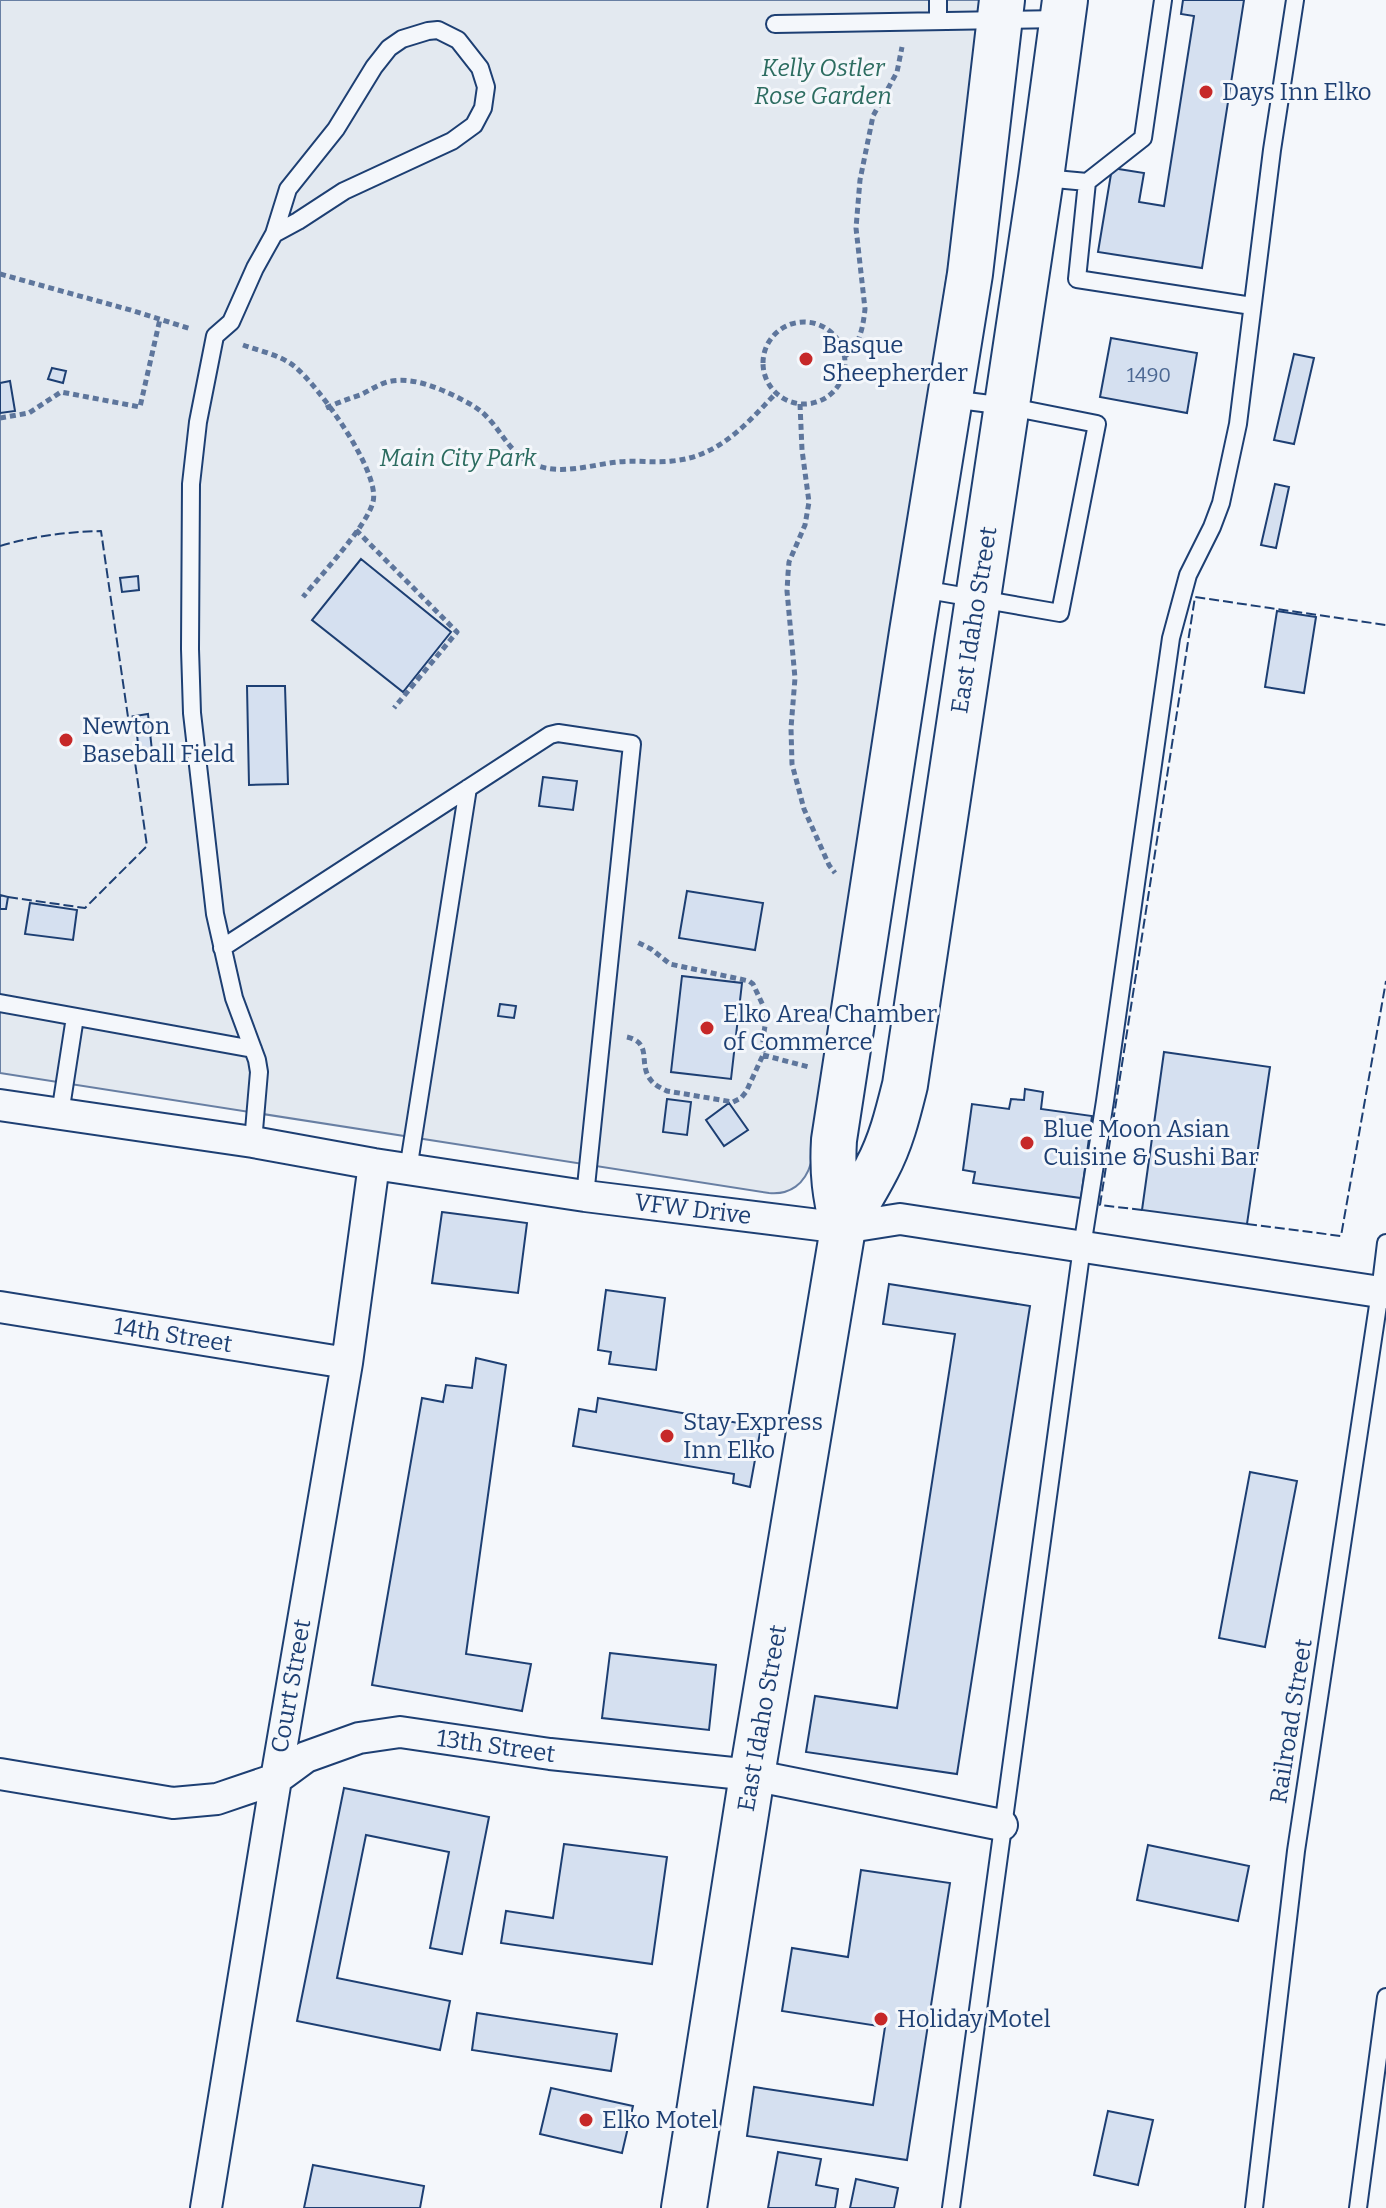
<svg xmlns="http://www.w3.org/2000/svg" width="1386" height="2208" font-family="Bitter,serif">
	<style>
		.green { fill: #e3e9f0; stroke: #687fa3; stroke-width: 2 }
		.building { fill: #d5e0f0; stroke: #1d3f73; stroke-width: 2 }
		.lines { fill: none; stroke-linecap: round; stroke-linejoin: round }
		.service-casing { stroke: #1d3f73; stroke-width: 20 }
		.minor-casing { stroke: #1d3f73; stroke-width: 34 }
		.primary-casing { stroke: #1d3f73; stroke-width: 48 }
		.path { stroke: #5e769c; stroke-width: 5; stroke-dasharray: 6 4; stroke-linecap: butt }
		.service { stroke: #f4f7fb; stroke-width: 16 }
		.minor { stroke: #f4f7fb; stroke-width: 30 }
		.primary { stroke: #f4f7fb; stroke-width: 44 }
		.fence { stroke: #1d3f73; stroke-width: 2; stroke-dasharray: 10 4; stroke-linecap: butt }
		.poi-dot { fill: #c62828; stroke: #f4f7fb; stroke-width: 3 }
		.labels { text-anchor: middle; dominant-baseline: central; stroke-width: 6; stroke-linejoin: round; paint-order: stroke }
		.number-label { font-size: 20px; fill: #4b6792 }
		.park-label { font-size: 24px; font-style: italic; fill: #2c6c60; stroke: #f4f7fb }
		.poi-label { font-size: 24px; fill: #1d3f73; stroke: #f4f7fb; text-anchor: start }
		.street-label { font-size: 24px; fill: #1d3f73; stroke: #f4f7fb }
	</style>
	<rect width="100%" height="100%" fill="#f4f7fb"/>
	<path class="green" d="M0,0h983l-11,111 -161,1052c-6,21 -21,32 -42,30l-769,-120z"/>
	<path class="building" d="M1183,0h61l-42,268 -104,-16 14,-84 32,5 -5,29 25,4 30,-190 -13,-2z
		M1111,338l86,15 -10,60 -87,-16z
		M1294,354l20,4 -20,86 -20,-4z
		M52,368l14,3 -3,12 -15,-4z
		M10,381l5,30 -15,2v-30z
		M1275,484l14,3 -13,61 -15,-3z
		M361,559l90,73 -48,60 -91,-72z
		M138,576l1,14 -17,2 -2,-14z
		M1277,611l39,6 -12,76 -39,-6z
		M247,686h38l3,98 -39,1z
		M148,714l5,46 -13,2 -5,-46z
		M543,777l34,4 -4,29 -34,-4z
		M687,891l76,12 -8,47 -76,-12z
		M0,895l8,2 -2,12h-6z
		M30,903l47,7 -4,30 -48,-6z
		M682,976l60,7 -11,96 -60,-7z
		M500,1004l16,2 -2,12 -16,-2z
		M1164,1052l106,15 -23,157 -105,-14z
		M1025,1089l18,3 -2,17 51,7 -11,82 -108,-15 2,-11 -12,-2 9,-66 37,5 2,-10 13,1z
		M667,1099l24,3 -4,33 -24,-3z
		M729,1103l19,27 -24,16 -18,-26z
		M442,1212l85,11 -9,70 -86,-10z
		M889,1284l141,22 -73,468 -151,-22 9,-56 82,12 58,-374 -72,-10z
		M606,1290l59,8 -9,72 -47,-6 2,-12 -13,-2z
		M476,1358l30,7 -40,289 65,10 -9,47 -150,-26 50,-287 21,4 3,-17 26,3z
		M598,1398l163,29 -11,60 -17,-4 1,-9 -161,-28 6,-37 17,3z
		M1250,1472l47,9 -32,166 -46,-9z
		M610,1653l106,12 -7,65 -107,-12z
		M344,1788l145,29 -27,137 -32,-6 19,-96 -83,-17 -29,143 113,23 -10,49 -143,-29z
		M564,1844l103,13 -15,107 -151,-21 5,-32 47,7z
		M1148,1845l101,21 -11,55 -101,-21z
		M861,1870l89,13 -43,277 -160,-24 7,-49 119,18 12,-78 -103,-16 10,-63 56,9z
		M477,2013l140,21 -6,37 -139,-21z
		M551,2088l82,18 -11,47 -82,-19z
		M1108,2111l45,9 -15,65 -44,-10z
		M778,2152l43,7 -5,26 22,4 -3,19h-67z
		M313,2165l111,21 -4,22h-116z
		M856,2179l42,9 -4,20h-44z"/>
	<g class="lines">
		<defs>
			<path id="service" d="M938,21v-21
				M775,24l287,-5
				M1044,178l43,4 56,-44 20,-138
				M1087,182l-10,97 175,27
				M922,589l138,24 37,-189 -91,-18 -55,-7
				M222,948l328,-213 8,-2 74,11 -47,452
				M0,1003l253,46
				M60,1114l15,-97
				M253,1142l6,-70 -2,-12 -23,-62 -19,-84 -23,-201 -2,-64 1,-165 7,-62 17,-86 16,-14 24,-54 19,-34 14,-45 48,-60 38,-62 15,-19 13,-9 26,-8 10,-1 20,10 22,28 6,19 -3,21 -9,17 -22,16 -108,50 -46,30 -24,13
				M408,1170l60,-382
				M951,2208l131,-961 23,-146 66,-463 17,-63 24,-48 9,-24 17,-79 34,-274 23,-150
				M1254,2208l42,-357 84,-559 6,-49
				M1358,2208l28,-211"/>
			<path id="minor" d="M0,1105l253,37 121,22 211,32 258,32 57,-9 486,74
				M0,1307l347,56
				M0,1774l173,29 44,-4 59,-20 30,-22 53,-19 41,-6 150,22 202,21 250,50
				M206,2208l70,-429 71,-416 27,-199"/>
			<path id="primary" d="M843,1228c-8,-33 -11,-55 -9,-88l78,-508 58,-358 32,-274
				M684,2208l68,-433 91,-547c11,-20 24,-40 34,-60 14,-26 21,-55 28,-83l136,-907 24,-178"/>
		</defs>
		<use href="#service" class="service-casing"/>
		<use href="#minor" class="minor-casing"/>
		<use href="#primary" class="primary-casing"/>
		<path class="path" d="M0,274l134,37 57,18
			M763 363a41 41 0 1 1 82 0a41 41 0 1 1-82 0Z
			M243,345c17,6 37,10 51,21 24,19 87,106 79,136 -6,24 -53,74 -70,95
			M844,357c16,-11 19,-30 21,-48l-9,-81 4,-48 13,-64 24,-44 5,-25
			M800,404l2,46 7,52 -4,23 -16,37 -1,12 -1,17 8,87 -4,50 1,36 12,45 25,56 6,8
			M326,408c11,-5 22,-9 34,-13 9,-4 17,-10 27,-13 24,-6 49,5 70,15 11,6 22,11 30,20 16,16 24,38 46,47 27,12 57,1 84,-2 18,-2 37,1 55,-1 46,-4 74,-36 104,-68
			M0,418l29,-5 32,-21 79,15 20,-88
			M356,530l101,102 -63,76
			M627,1037c26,6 11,26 23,42 4,6 11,9 17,12l66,11 8,-4 5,-6 17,-37v-17l4,-24 -14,-30 -4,-3 -79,-17 -19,-15 -16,-8
			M763,1055l46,12"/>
		<use href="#service" class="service"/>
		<use href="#minor" class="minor"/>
		<use href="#primary" class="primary"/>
		<path class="fence" d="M0,546c34,-10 66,-14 101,-15l27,186 7,-1
			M8,897l77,11 62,-62 -12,-84h5
			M1142,1210l-42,-5 95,-608 191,28
			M1247,1224l94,12 45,-255"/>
	</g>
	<g class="poi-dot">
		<circle cx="1206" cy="92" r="8"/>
		<circle cx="806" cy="359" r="8"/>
		<circle cx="66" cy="740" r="8"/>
		<circle cx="707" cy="1028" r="8"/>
		<circle cx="1027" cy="1143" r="8"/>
		<circle cx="667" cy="1436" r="8"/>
		<circle cx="881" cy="2019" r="8"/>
		<circle cx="586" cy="2120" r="8"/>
	</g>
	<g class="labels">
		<g class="number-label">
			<text x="1149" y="375">1490</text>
		</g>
		<g class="park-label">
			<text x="823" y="68">Kelly Ostler<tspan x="823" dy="28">Rose Garden</tspan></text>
			<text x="458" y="458">Main City Park</text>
		</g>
		<g class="poi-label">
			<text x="1222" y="92">Days Inn Elko</text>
			<text x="822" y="345">Basque<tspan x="822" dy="28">Sheepherder</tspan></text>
			<text x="82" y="726">Newton<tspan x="82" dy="28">Baseball Field</tspan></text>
			<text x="723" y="1014">Elko Area Chamber<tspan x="723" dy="28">of Commerce</tspan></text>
			<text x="1043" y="1129">Blue Moon Asian<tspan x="1043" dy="28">Cuisine &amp; Sushi Bar</tspan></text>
			<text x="683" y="1422">Stay Express<tspan x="683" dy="28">Inn Elko</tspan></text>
			<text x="897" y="2019">Holiday Motel</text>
			<text x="602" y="2120">Elko Motel</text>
		</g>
		<g class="street-label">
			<text transform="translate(974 620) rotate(-81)">East Idaho Street</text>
			<text transform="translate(693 1209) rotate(7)">VFW Drive</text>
			<text transform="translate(173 1335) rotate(9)">14th Street</text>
			<text transform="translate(291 1686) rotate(-80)">Court Street</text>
			<text transform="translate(762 1718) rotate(-80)">East Idaho Street</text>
			<text transform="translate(1291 1721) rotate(-81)">Railroad Street</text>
			<text transform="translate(496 1746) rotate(8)">13th Street</text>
		</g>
	</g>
</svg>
